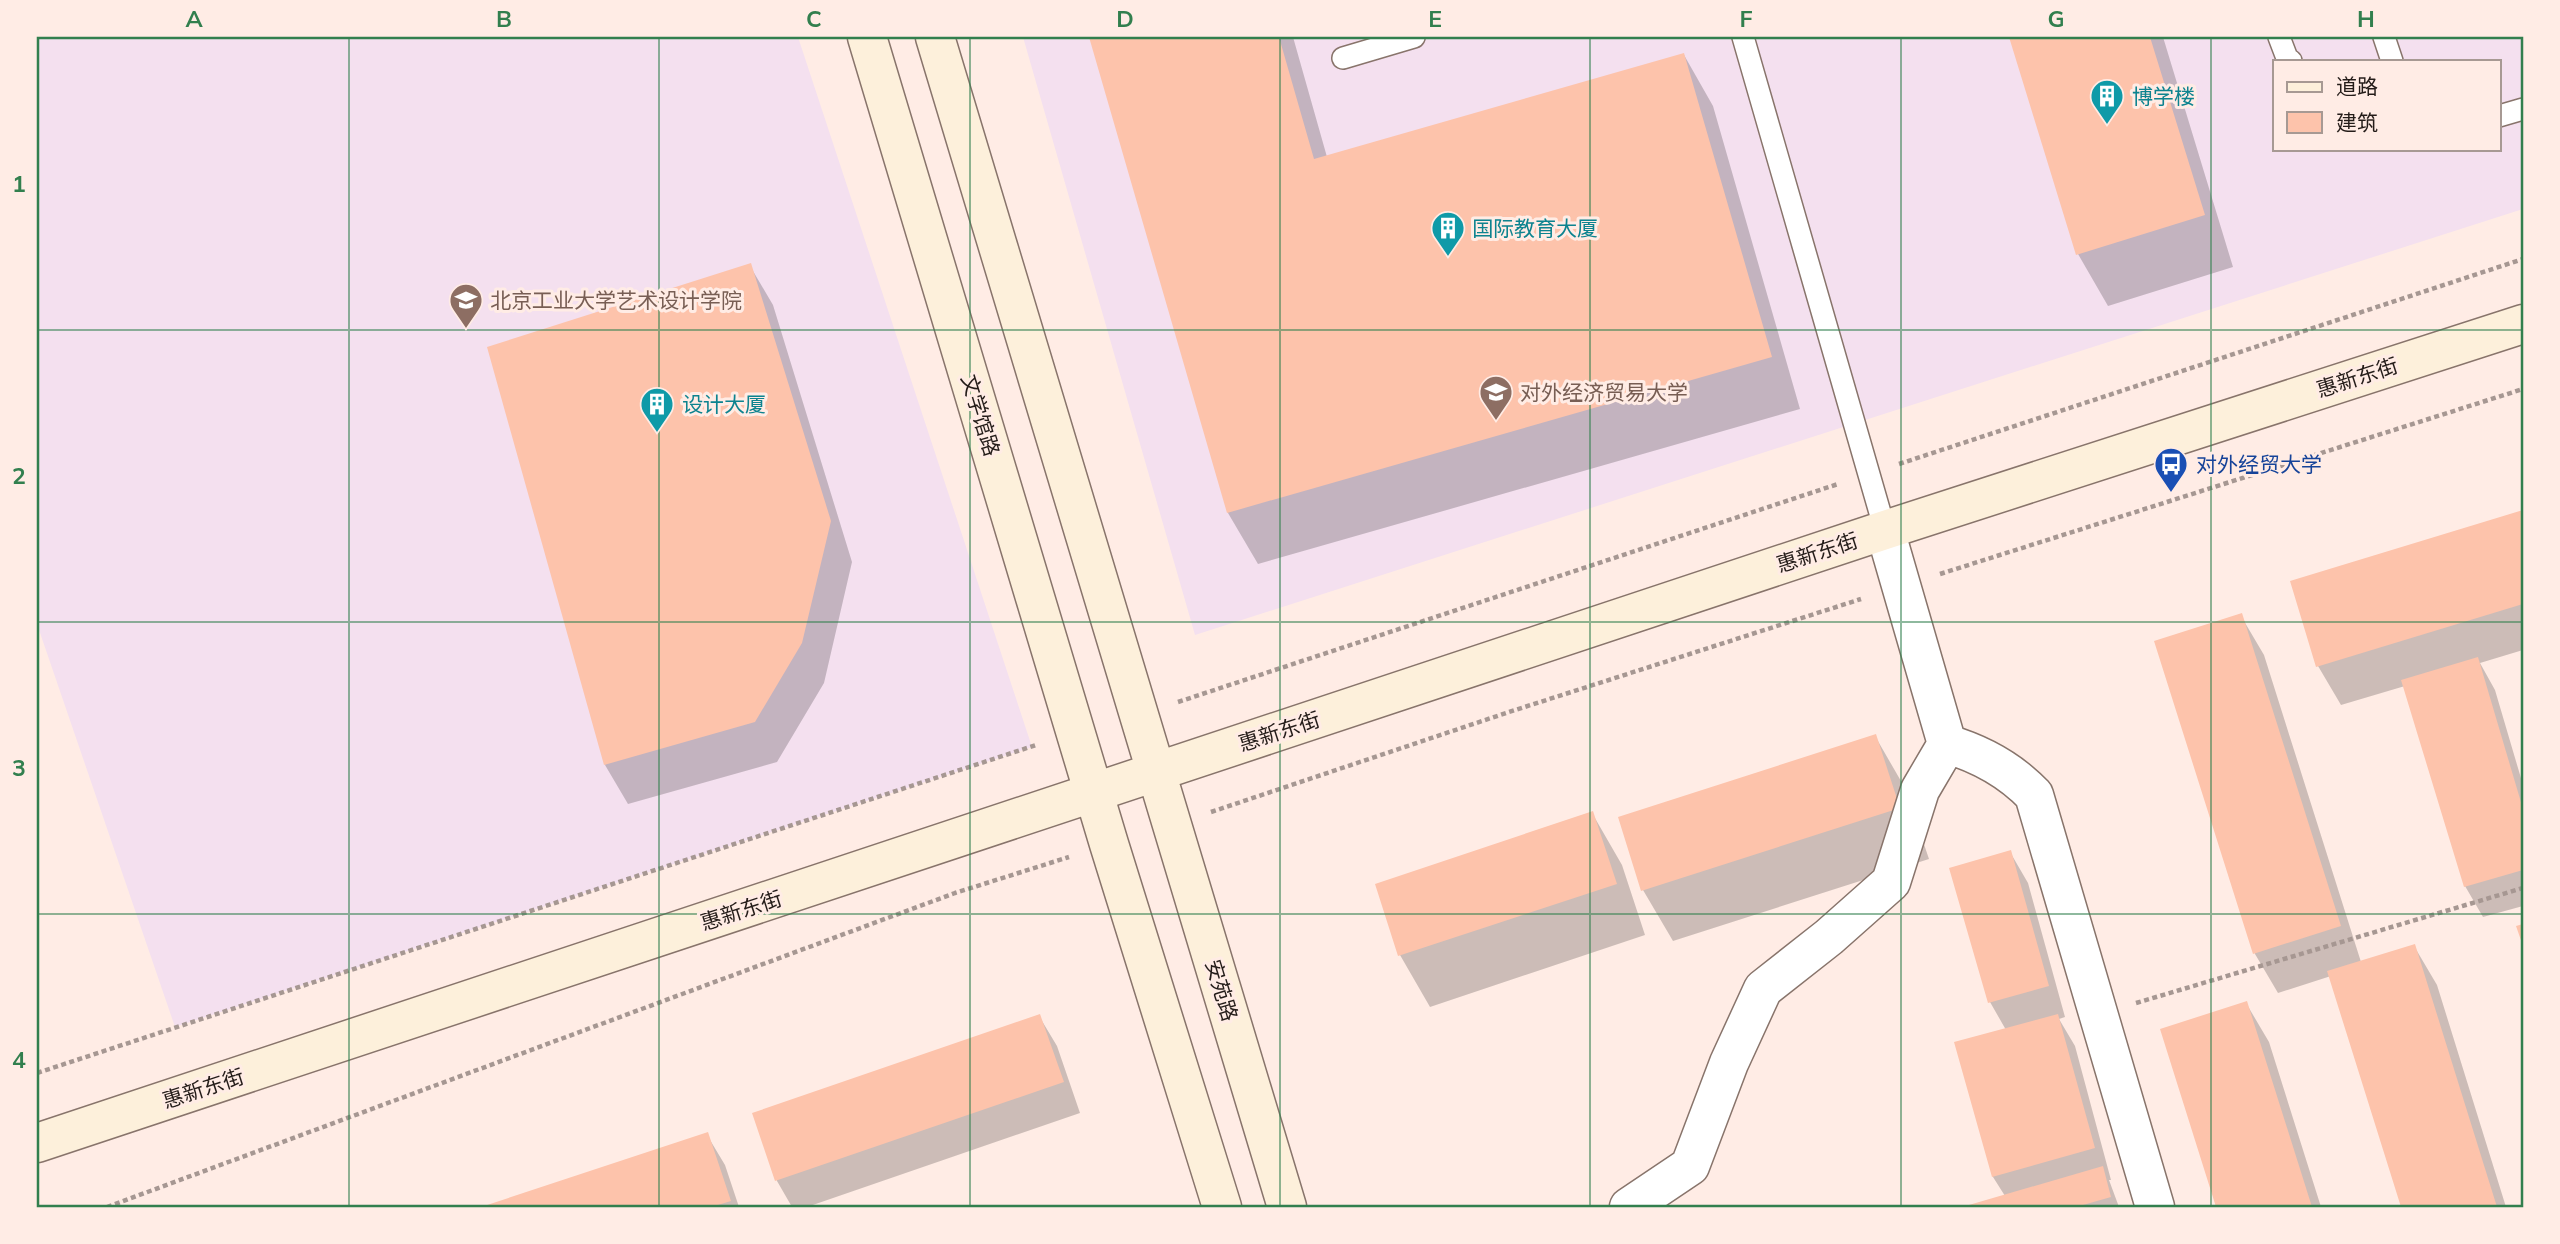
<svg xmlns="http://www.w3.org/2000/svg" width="2560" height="1244" font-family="Mulish,'Noto Sans SC',sans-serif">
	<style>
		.education { fill: #f4e0ef; fill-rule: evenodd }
		.shadow { fill: #0003 }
		.building { fill: #fdc3ab }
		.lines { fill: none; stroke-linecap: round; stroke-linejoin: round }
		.lane-casing { stroke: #88746b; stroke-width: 24 }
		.street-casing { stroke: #88746b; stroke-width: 41 }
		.secondary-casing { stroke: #88746b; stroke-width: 41 }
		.path { stroke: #a69792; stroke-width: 4.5; stroke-dasharray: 5 3.5; stroke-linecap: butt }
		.lane { stroke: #fff; stroke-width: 21 }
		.street { stroke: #fff; stroke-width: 38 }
		.secondary { stroke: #fdf0db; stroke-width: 38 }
		.grid { fill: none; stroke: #327f4e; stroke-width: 2; stroke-opacity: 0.55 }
		.labels { text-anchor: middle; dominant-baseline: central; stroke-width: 6; stroke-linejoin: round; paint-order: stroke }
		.culture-label { font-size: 21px; fill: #0d838f; stroke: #ffece5; text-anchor: start }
		.education-label { font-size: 21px; fill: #785e54; stroke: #ffece5; text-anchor: start }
		.street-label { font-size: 21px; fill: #241c19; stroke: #ffece5 }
		.transit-label { font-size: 21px; fill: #164399; stroke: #ffece5; text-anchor: start }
		.neatline { fill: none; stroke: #327f4e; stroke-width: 2.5 }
		.grid-label { font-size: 23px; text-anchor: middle; font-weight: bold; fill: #327f4e }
	</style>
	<rect width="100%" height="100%" fill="#ffece5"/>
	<path class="education" d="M37,37h761l234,710 -857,280 -138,-403z
		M1023,37h1500v172l-1328,426zM2275,61h224v88h-224z"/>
	<path class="shadow" d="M1090,37h203l34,120 357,-102 29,51 87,303 -542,155 -30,-51z
		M2011,37h152l70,230 -125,39 -30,-52z
		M750,266l23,39 79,257 -28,121 -47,79 -149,42 -23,-39z
		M2523,512v138l-43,13 15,27 28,95v121l-40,11 -18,-31 -60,-200 -64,19 -23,-39 -26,-84z
		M2241,616l23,39 97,307 53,-16 23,39 69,222h-103l-72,-231 -53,17 -23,-39 -98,-312z
		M1875,736l30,52 24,71 -256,82 -30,-51z
		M1592,813l30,52 23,70 -215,72 -30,-52 -23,-70z
		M2010,852l18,31 37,134 -6,2 16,27 36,134h-2l10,27h-154l40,-11 -12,-19 -36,-134 49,-13 -16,-28z
		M2246,1003l23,39 52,165h-104l-55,-177z
		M1039,1016l18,30 23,67 -273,94h-15l-15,-26 -23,-67z
		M707,1135l18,30 14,42h-254z"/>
	<path class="building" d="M1089,37h190l35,122 370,-106 88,304 -545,156z
		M2009,37h141l55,178 -129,40z
		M751,263l80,258 -29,122 -47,79 -151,43 -117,-418z
		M2523,510v94l-207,63 -26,-86z
		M2242,613l99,313 -88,28 -99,-313z
		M2478,657l45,152v61l-59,17 -63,-207z
		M1876,734l24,74 -259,83 -23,-74z
		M1593,811l24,73 -219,72 -23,-72z
		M2011,850l38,136 -61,17 -39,-135z
		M2523,924v22l-7,-20z
		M2415,944l82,263h-96l-74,-236z
		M2247,1001l65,206h-96l-56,-178z
		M1040,1014l24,68 -289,99 -23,-68z
		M2058,1014l37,134 -103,29 -38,-135z
		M708,1132l23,69 -20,6h-230z
		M2103,1166l8,31 -35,10h-114z"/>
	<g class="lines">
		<defs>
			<path id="lane" d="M1743,37l142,493
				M2279,37l8,21 4,3
				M2384,37l8,24
				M1343,58l71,-21
				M2499,116l24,-7"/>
			<path id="street" d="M1885,530l62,214c34,10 63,26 87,51l121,412
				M1629,1207l61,-41 39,-103 34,-74 66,-52 62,-55 29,-92 27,-46"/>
			<path id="secondary" d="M867,37l242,807 113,363
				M935,37l352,1170
				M37,1143l1848,-613 638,-206"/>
		</defs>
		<use href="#lane" class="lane-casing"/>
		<use href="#street" class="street-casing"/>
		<use href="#secondary" class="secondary-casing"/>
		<path class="path" d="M1899,464l624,-205
			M1940,574l583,-185
			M1178,702l660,-218
			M1211,812l298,-100 352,-113
			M2136,1003l387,-115
			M37,1073l999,-328
			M107,1207l848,-314 114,-36"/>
		<use href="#lane" class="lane"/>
		<use href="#street" class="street"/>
		<use href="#secondary" class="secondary"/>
	</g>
	<path class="grid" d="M349,37v1170M659,37v1170M970,37v1170M1280,37v1170M1590,37v1170M1901,37v1170M2211,37v1170M37,330h2486M37,622h2486M37,914h2486"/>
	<defs>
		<symbol id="building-pin" viewBox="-11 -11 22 30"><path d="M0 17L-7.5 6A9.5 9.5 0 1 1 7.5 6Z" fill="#0f9aa8" stroke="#ffece5"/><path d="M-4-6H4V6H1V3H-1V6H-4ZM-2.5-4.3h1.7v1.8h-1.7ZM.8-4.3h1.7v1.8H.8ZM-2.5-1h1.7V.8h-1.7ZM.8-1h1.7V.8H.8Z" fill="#fff"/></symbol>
		<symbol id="university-pin" viewBox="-11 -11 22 30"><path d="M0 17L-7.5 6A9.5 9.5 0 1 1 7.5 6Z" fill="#8d6e63" stroke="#ffece5"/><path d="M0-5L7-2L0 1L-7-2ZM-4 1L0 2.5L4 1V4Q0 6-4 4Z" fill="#fff"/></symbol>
		<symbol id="bus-pin" viewBox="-11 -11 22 30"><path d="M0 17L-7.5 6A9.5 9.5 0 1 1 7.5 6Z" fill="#1a4fb4" stroke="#ffece5"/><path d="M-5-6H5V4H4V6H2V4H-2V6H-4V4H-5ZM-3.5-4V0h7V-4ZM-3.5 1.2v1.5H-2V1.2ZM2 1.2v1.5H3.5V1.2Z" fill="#fff"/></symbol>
	</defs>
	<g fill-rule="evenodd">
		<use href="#building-pin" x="2088" y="77" width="38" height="52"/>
		<use href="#building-pin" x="1429" y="209" width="38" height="52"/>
		<use href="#university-pin" x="447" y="281" width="38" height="52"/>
		<use href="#university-pin" x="1477" y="373" width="38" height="52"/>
		<use href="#building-pin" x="638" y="385" width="38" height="52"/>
		<use href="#bus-pin" x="2152" y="445" width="38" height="52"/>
	</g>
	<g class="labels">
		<g class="culture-label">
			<text x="2132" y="96">博学楼</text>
			<text x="1472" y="228">国际教育大厦</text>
			<text x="682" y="404">设计大厦</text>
		</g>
		<g class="education-label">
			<text x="490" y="300">北京工业大学艺术设计学院</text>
			<text x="1520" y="392">对外经济贸易大学</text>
		</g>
		<g class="street-label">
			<text transform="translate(2357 377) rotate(-18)">惠新东街</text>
			<text transform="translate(981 415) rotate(73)">文学馆路</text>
			<text transform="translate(1817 552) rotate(-18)">惠新东街</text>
			<text transform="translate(1279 731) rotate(-18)">惠新东街</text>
			<text transform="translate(741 910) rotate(-18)">惠新东街</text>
			<text transform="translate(1222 990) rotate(73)">安苑路</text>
			<text transform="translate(203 1088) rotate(-18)">惠新东街</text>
		</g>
		<g class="transit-label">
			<text x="2196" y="464">对外经贸大学</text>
		</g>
	</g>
	<rect width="2560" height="1244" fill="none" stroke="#ffece5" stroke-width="77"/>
	<rect x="2273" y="60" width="228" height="91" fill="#ffece5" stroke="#a79993" stroke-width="2"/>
	<rect x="2287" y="82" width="35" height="10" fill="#fdf0db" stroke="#a79993" stroke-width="2"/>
	<text x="2336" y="94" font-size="21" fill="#241c19">道路</text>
	<rect x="2287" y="112" width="35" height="21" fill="#fdc3ab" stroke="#a79993" stroke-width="2"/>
	<text x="2336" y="130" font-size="21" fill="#241c19">建筑</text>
	<rect x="38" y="38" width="2484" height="1168" class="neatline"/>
	<g class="grid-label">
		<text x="194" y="27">A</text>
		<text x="504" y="27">B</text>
		<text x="814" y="27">C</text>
		<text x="1125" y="27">D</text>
		<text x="1435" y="27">E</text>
		<text x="1746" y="27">F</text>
		<text x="2056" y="27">G</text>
		<text x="2366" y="27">H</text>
		<text x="19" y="192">1</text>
		<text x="19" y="484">2</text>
		<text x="19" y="776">3</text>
		<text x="19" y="1068">4</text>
	</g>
</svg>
